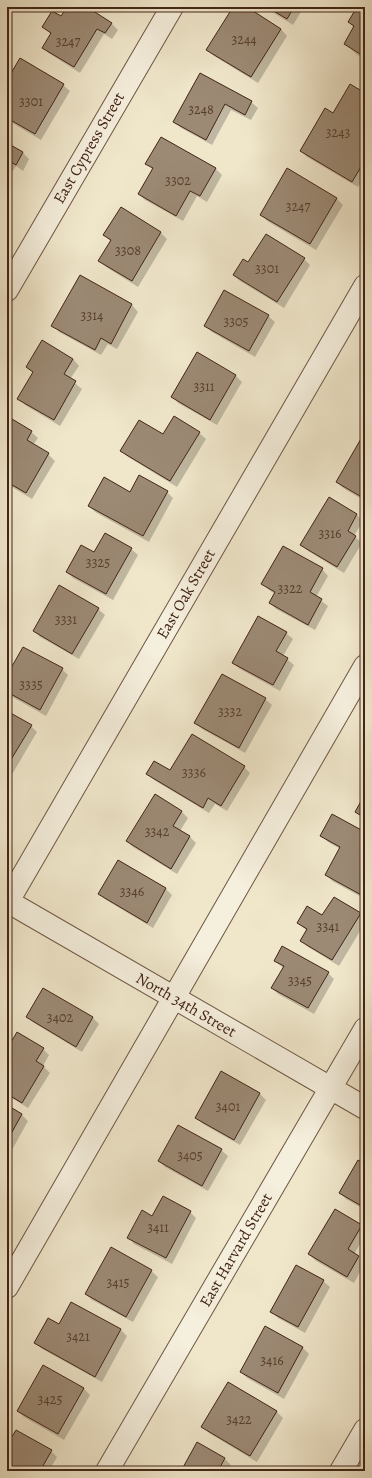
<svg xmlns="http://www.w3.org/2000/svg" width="372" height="1478" font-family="Alegreya,serif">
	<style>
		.shadow { fill: #0003 }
		.building { fill: #9c8a75; stroke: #422517 }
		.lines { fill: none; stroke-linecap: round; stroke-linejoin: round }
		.minor-casing { stroke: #6e5644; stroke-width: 24 }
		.minor { stroke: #f5efdd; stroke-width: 22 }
		.labels { text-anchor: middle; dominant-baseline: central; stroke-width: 3; stroke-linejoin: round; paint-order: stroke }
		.number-label { font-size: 14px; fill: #583e2e }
		.street-label { font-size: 16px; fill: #422517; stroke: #f5efdd }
	</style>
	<rect width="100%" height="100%" fill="#f0e7cb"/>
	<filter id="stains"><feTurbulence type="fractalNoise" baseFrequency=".005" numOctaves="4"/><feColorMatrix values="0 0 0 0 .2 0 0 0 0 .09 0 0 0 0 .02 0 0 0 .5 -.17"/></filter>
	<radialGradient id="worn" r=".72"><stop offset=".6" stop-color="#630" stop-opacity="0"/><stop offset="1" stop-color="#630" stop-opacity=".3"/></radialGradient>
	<path class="shadow" d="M68,7h17l26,16 7,7 -6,9 -8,-5 -24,39 -30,-19 -7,-6 8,-14 -8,-7 18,-10z
		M234,7h11l36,22 6,7 -29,47 -44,-27 -6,-6z
		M264,7h40l-11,18z
		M358,7h7v53l-9,-6 -11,-11 9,-15 -5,-6z
		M20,60l43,25 7,6 -29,49 -34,-20v-38z
		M201,74l50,28 7,6 -7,12 -20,-10 -19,35 -31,-17 -7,-6z
		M365,94v82l-7,11 -51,-30 -6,-6 33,-37z
		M7,144l16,9 6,6 -6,12 -7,-5 -9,14 4,4 -4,8z
		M147,164l68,4 7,7 -15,27 -10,-6 -14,25 -38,-21 -6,-6 14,-24z
		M288,170l49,29 6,6 -27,45 -49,-29 -6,-7z
		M121,209l40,24 6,6 -29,48 -32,-20 -6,-7 11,-18 -6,-7z
		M304,259l6,6 -26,43 -44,-27 -6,-6 15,-11z
		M80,277l52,28 6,7 -21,37 -9,-5 -7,11 -42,-23 -6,-7z
		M268,316l7,6 -20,35 -43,-25 -7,-6z
		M197,353l39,23 6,6 -25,43 -39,-22 -6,-7z
		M73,359l6,7 -9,13 12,10 -22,37 -35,-21 -6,-7 15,-25 -7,-6z
		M7,417l24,15 7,6 -5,7 15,9 7,7 -23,38 -25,-15z
		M199,433l7,6 -29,48 -49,-30 -7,-6 42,-16z
		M365,440v61l-22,-13 -6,-6z
		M167,492l6,6 -24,44 -54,-30 -6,-6 41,-13z
		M330,499l27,16 6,6 -9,15 8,7 -18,30 -36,-22 -6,-6z
		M7,510l4,4 -4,6z
		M131,549l7,6 -25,45 -40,-22 -6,-6 27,-19z
		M322,569l6,7 -12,21 12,9 -13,24 -39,-21 -6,-6 5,-9 -6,-4 -6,-6z
		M98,609l7,6 -26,44 -39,-22 -6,-7z
		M286,633l7,6 -10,17 11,9 -14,26 -40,-22 -7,-6z
		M62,669l6,6 -22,41 -39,-22v-17z
		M222,675l43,24 7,6 -27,48 -43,-24 -6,-6z
		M7,712l24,14 6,6 -26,44 -4,-2z
		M244,767l6,6 -23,38 -12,-7 -6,9 -55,-33 -6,-6z
		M365,796v24l-9,-8z
		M182,812l6,6 -8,13 10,6 6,6 -19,31 -44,-27 -6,-6z
		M365,833v66l-33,-18 -6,-7 14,-25 -12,-7 -6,-6z
		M119,861l47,28 6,6 -19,33 -47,-28 -7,-6z
		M334,898l26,16 5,5v4l-26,43 -31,-19 -6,-6 5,-10 -9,-8 25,-6z
		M275,961l53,12 6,6 -20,35 -36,-20 -6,-6 11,-20z
		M44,989l49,29 6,6 -17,28 -48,-29 -7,-6z
		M43,1049l6,6 -6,11 7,7 -22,35 -21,-13v-44z
		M260,1094l6,6 -26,45 -37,-21 -7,-6z
		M7,1106l15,9 6,6 -21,38z
		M221,1150l7,6 -20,35 -43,-24 -6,-6z
		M365,1165v45l-19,-11 -6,-6z
		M190,1212l6,6 -24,46 -38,-20 -6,-7 24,-20z
		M361,1226l4,3v7l-11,18 11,9 -11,20 -38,-22 -7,-7z
		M111,1249l40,22 7,6 -25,45 -41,-22 -6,-6z
		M296,1266l27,15 7,6 -25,46 -27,-15 -6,-6z
		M71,1303l50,27 6,6 -25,46 -60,-33 -7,-6 24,-17z
		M266,1328l37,20 6,6 -25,45 -37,-21 -6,-6z
		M229,1383l48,29 6,6 -26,44 -48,-29 -6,-6z
		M83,1388l7,7 -26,45 -40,-23 -6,-6z
		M197,1444l28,15 6,6 -3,6h-46z
		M7,1447l44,4 6,6 -8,14h-42z"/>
	<path class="building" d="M67,7h20l25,16 -7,10 -8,-4 -23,38 -32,-19 9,-15 -9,-6 10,-16 9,5z
		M233,7h14l34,22 -30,48 -45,-27z
		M267,7h27l-7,12z
		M357,7h8v50l-21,-13 10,-18 -6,-4z
		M20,58l44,26 -29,50 -28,-16v-38z
		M200,73l52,28 -7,14 -20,-11 -19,36 -33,-18z
		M350,84l15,9v11l-2,3 2,1v52l-13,22 -52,-31 25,-43 8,5z
		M161,137l55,31 -16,28 -10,-5 -14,25 -38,-22 15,-26 -8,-4z
		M7,143l16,9 -7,13 -7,-4 -2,3z
		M287,168l50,30 -27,46 -50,-29z
		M121,207l40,25 -29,49 -34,-20 13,-21 -8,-5z
		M266,234l39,24 -28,44 -44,-27 10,-16 5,3z
		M80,275l52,29 -21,40 -10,-6 -6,12 -44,-24z
		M224,290l45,25 -20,36 -45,-25z
		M42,340l31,19 -9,15 12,7 -22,39 -37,-21 16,-27 -7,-5z
		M197,352l39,23 -26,45 -39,-23z
		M7,416l25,15 -5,9 22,13 -23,40 -19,-11z
		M174,416l26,16 -30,49 -50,-30 19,-31 24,14z
		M362,437l3,1v61l-29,-17z
		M139,475l29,16 -25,45 -55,-30 16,-29 26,15z
		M329,497l28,17 -9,17 8,5 -19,31 -37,-22z
		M105,533l27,15 -26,46 -40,-22 15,-27 13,7z
		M283,546l40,22 -13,24 12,7 -14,26 -39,-22 6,-11 -14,-8z
		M59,585l40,23 -27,46 -39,-23z
		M258,616l29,16 -11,19 12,7 -15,27 -41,-22z
		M23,647l40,21 -23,42 -33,-18v-17z
		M222,674l44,24 -27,50 -45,-25z
		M7,711l25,14 -25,41z
		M192,734l53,32 -24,40 -13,-8 -5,10 -57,-34 8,-13 16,9z
		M155,794l27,17 -9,15 17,10 -19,33 -45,-28z
		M365,794v24l-10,-6z
		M332,814l33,18v65l-40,-22 15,-28 -20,-11z
		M118,860l48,28 -19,35 -49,-29z
		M334,897l27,16 -29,47 -32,-19 7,-12 -10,-6 10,-17 15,9z
		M282,946l47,26 -21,36 -37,-20 13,-22 -10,-5z
		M43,988l50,29 -17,30 -50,-30z
		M17,1032l27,16 -8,13 8,5 -22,37 -15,-9v-45z
		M221,1071l39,22 -26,47 -39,-22z
		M7,1105l15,9 -15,27z
		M178,1125l44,24 -20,37 -44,-25z
		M358,1160l7,4v44l-26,-15z
		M163,1196l28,15 -25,47 -39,-20 15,-28 10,6z
		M335,1209l27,16 -14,24 11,7 -12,21 -39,-23z
		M111,1247l41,23 -26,47 -41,-23z
		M296,1265l28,15 -26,47 -28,-15z
		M71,1302l50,27 -26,48 -61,-34 14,-25 11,6z
		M265,1326l38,21 -25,46 -38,-21z
		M43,1365l41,23 -26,46 -41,-23z
		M228,1382l49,29 -27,45 -49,-29z
		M16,1430l36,20 -12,21h-33v-26z
		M197,1442l28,16 -7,13h-37z"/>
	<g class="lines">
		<defs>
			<path id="minor" d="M7,290l165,-283
				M7,901l358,207
				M7,903l358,-617
				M7,1287l358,-621
				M107,1471l258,-442
				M341,1471l24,-41"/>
		</defs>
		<use href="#minor" class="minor-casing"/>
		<use href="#minor" class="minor"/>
	</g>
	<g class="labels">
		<g class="number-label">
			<text x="244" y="39">3244</text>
			<text x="68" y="41">3247</text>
			<text x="31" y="101">3301</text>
			<text x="201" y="109">3248</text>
			<text x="338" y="132">3243</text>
			<text x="178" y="180">3302</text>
			<text x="298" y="206">3247</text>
			<text x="128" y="250">3308</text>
			<text x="267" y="268">3301</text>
			<text x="92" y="315">3314</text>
			<text x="236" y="321">3305</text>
			<text x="204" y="386">3311</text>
			<text x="330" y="533">3316</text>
			<text x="98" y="562">3325</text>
			<text x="290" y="588">3322</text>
			<text x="66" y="619">3331</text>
			<text x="31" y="684">3335</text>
			<text x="230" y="711">3332</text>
			<text x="194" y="772">3336</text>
			<text x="157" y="831">3342</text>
			<text x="132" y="891">3346</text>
			<text x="328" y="926">3341</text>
			<text x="300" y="980">3345</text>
			<text x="60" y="1017">3402</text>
			<text x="228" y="1106">3401</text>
			<text x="190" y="1155">3405</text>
			<text x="158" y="1227">3411</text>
			<text x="118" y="1282">3415</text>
			<text x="78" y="1336">3421</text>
			<text x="272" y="1360">3416</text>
			<text x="50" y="1399">3425</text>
			<text x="239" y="1419">3422</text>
		</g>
		<g class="street-label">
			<text transform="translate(89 148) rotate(-60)">East Cypress Street</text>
			<text transform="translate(186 594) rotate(-60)">East Oak Street</text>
			<text transform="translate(186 1005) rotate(30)">North 34th Street</text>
			<text transform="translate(236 1250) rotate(-60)">East Harvard Street</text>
		</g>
	</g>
	<rect width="372" height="1478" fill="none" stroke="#f0e7cb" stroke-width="24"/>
	<rect x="8" y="8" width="356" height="1462" fill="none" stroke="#422517" stroke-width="2"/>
	<rect x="12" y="12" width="348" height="1454" fill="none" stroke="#422517"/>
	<rect width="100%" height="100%" filter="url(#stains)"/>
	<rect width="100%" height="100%" fill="url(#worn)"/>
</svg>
